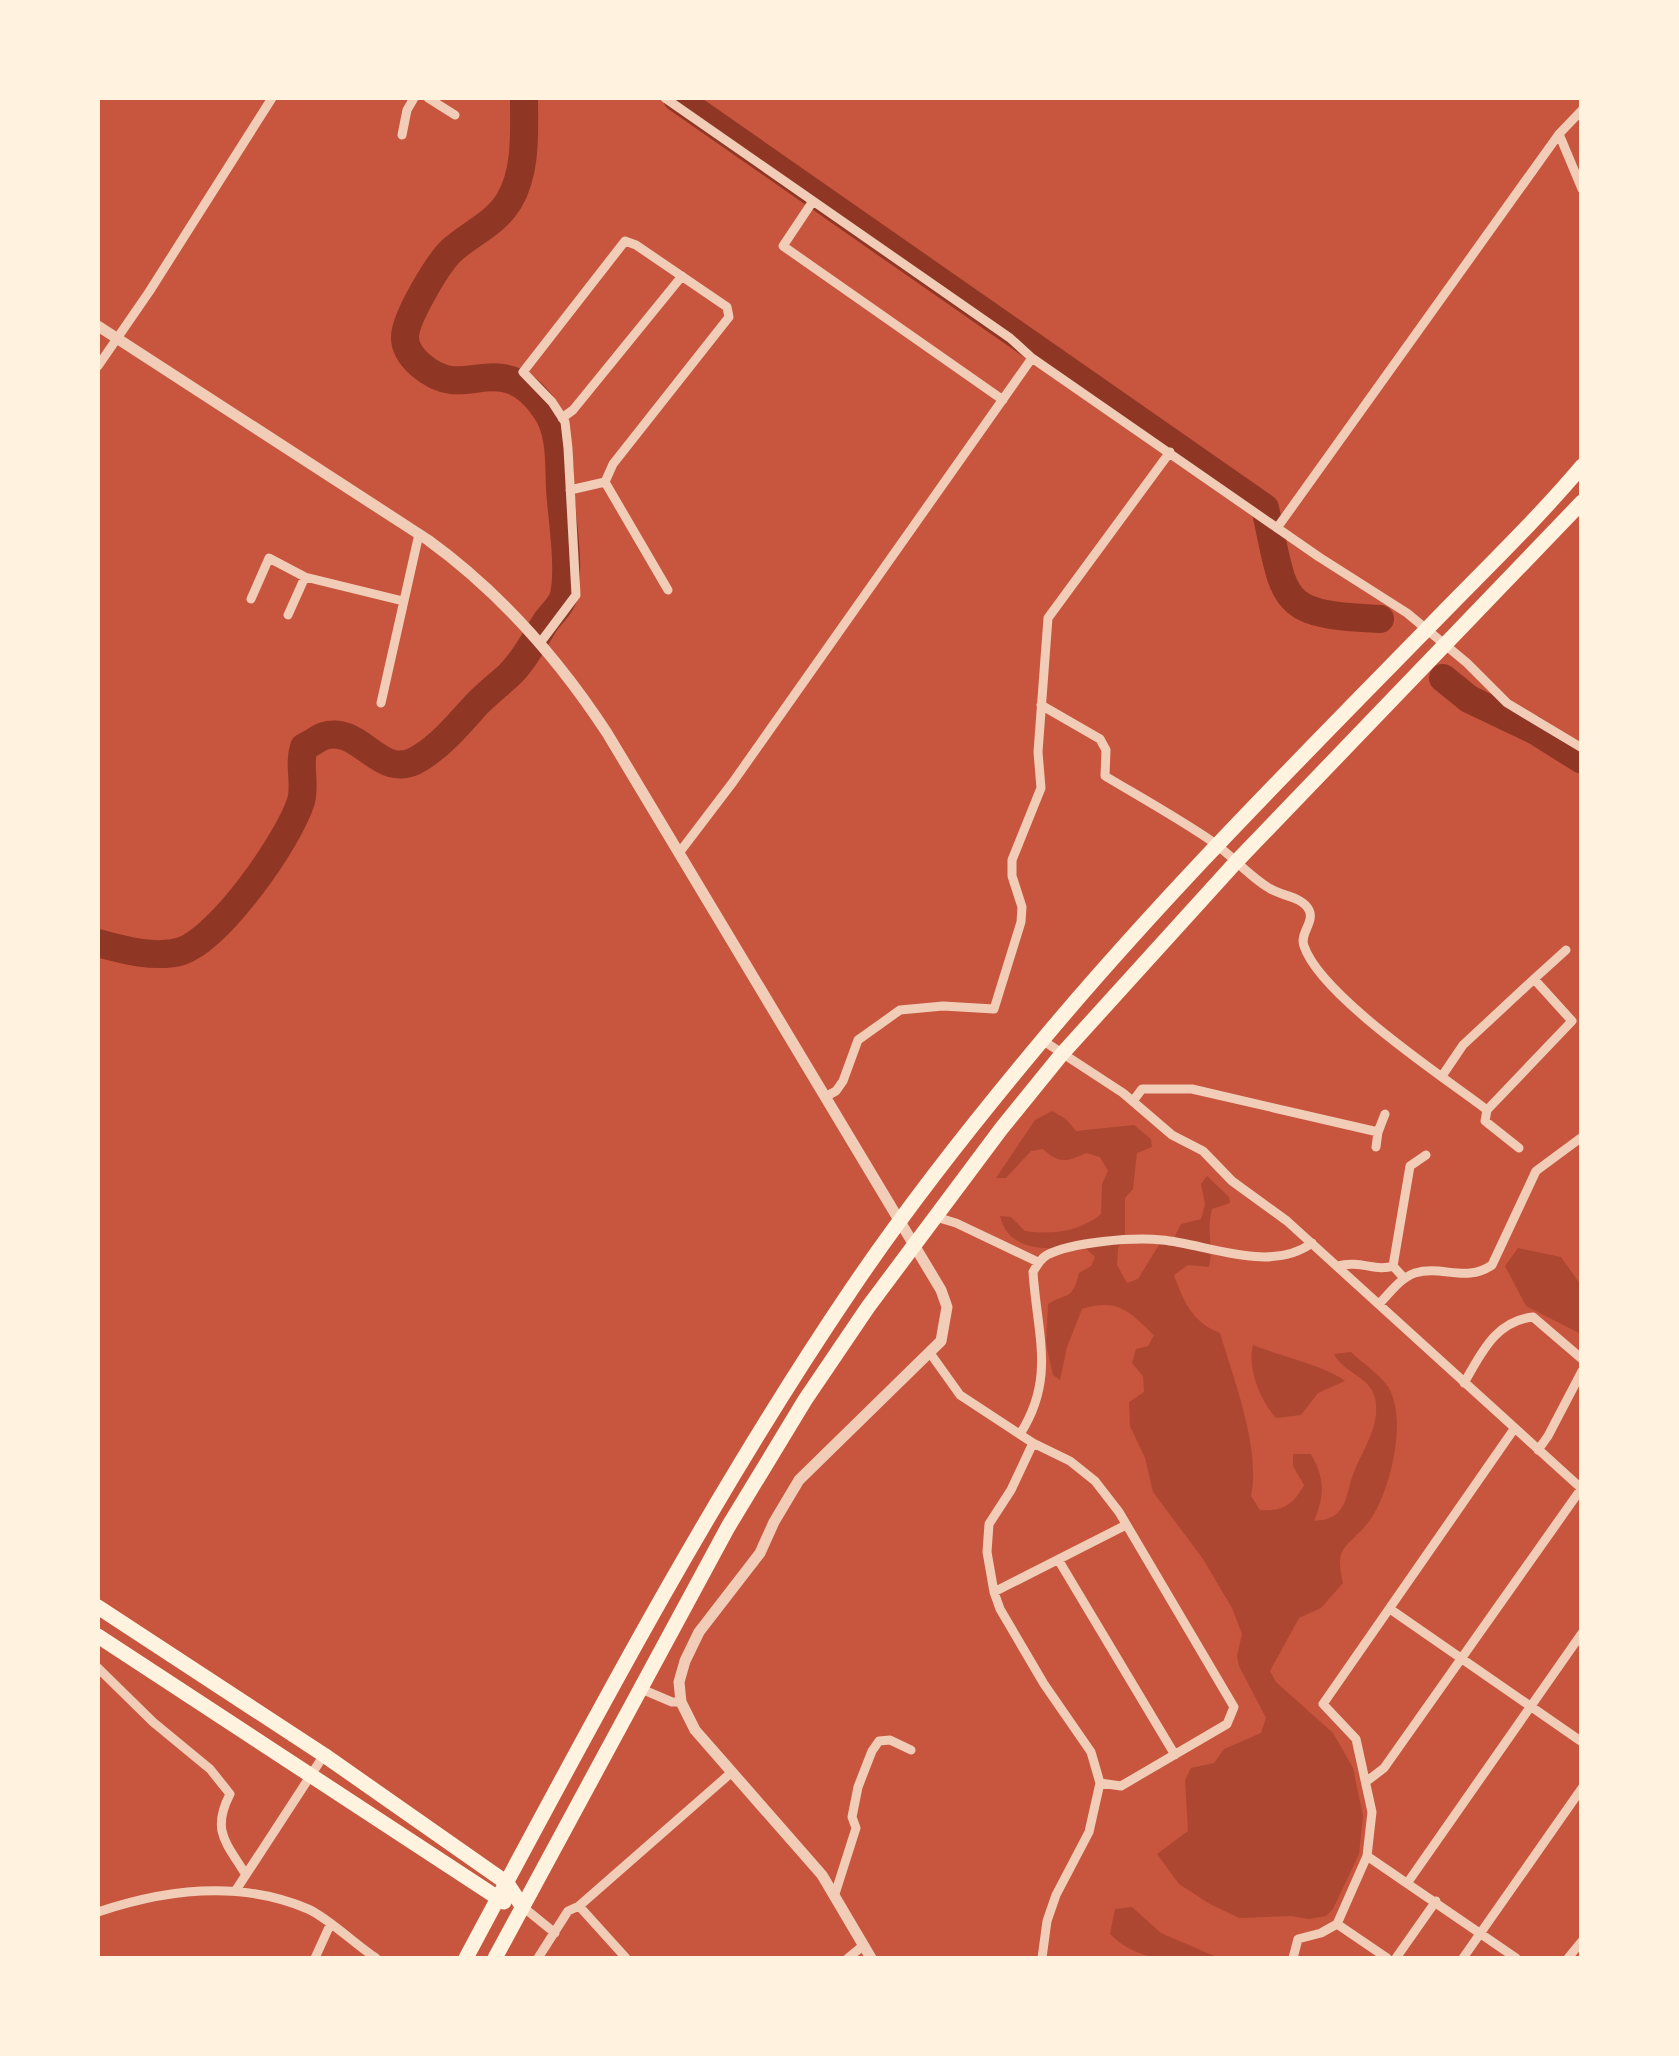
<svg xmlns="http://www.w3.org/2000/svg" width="1679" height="2056" font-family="'Golos Text',sans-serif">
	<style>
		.green { fill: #ae4732 }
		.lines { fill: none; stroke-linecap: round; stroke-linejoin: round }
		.river { stroke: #8f3625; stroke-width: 28 }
		.minor { stroke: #f1ccb7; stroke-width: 9 }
		.tertiary { stroke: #f1ccb7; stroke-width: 11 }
		.trunk { stroke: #fff3e0; stroke-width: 15 }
	</style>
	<rect width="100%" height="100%" fill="#c8553d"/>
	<path class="green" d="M1052,1111l14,8 10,12 58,-6 17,14 1,8 -15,6 -4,36 -8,9v40l-7,10 -1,17 10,18 11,-4 22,-36 12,-1 9,-18 20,-5 4,-15 -4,-20 6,-8 22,21 1,6 -18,6c-6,21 2,38 -3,58l-21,-2 -14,10c10,27 18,47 46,58 14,47 41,116 31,163l9,14c22,2 34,-6 44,-25l-11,-19v-12h18c14,26 14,40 3,67 11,-1 21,-3 27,-12 7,-10 8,-26 13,-37 9,-23 27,-47 21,-74 -6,-23 -31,-24 -41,-44l17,-2c10,10 26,20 35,32 24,30 4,112 -19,140 -21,25 -33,22 -24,59l-22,25 -22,10 -29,53 6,11 57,51 20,35 10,48 -4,38 -26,55 -7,7 -17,3 -18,-3 -52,2 -29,-14 -31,-20 -22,-30 31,-23 -3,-51 6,-12 23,-5 10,-14 37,-16 5,-15 -27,-52 -2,-10 5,-22 -10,-26 -29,-49 -50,-67 -8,-34 -15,-32 -1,-24 15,-10 -1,-16 -11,-13 4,-14 12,-3 6,-11c-26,-24 -35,-37 -72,-26l-15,38 -7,33 -7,-5 -7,-31 2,-40c20,-12 24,-3 31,-31l12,-7 4,-9 -11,-10c-31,2 -75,8 -84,-31l11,1 14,14c28,4 54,1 76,-17l1,-30 6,-13 -8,-14 -14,-4c-19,9 -27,11 -43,-4l-12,2 -25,27h-10l39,-58z
		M1518,1248l43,9 20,28v49l-55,-28 -21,-40z
		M1253,1345c24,10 76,22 92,36l-27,12 -17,22 -25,3c-16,-18 -29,-50 -23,-73z
		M1132,1907l29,26 58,25c-42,1 -78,7 -109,-24l5,-25z"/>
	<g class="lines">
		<path class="river" d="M677,98l588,410c21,93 11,107 115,111
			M1443,678l26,21 65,31 48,30
			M98,943c25,7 58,16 84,8 39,-14 107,-111 119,-150 5,-18 -3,-36 3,-54 7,-3 14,-9 20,-11 38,-12 56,48 96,22 21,-13 38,-33 55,-52 10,-11 22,-20 33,-30 16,-14 27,-38 39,-56 6,-7 15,-16 17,-25 6,-29 -2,-76 -4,-106 -1,-27 1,-58 -15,-80 -9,-13 -19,-24 -34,-29 -20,-7 -40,2 -60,0 -20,-3 -47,-23 -46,-44 1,-19 33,-73 47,-86 19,-17 43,-26 57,-49 18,-30 15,-70 15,-103"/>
		<path class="minor" d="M428,98l27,17
			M665,98l345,240 22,20 287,199 88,56 60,50 40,40 75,45
			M1559,134l23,55
			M402,135l5,-25 7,-12
			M813,201l-30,45 220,154
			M98,366l51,-74 123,-194
			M562,418l11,-8 109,-134
			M605,482l63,108
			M1277,528l282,-394 23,-24
			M251,599l18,-41 36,19 98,24
			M288,615l17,-38
			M540,643l36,-48 -8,-147 -3,-26 -13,-20 -29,-30 102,-131 11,4 91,62 2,10 -116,147 -8,18 -35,8
			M381,703l38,-169
			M1041,705l59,34 6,11 -1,26c35,21 71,41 105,64 21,14 37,35 59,48 11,8 33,8 40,22 6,12 -10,24 -5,36 16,48 132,126 175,158l8,6 85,-89 -38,-42 -71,66 -21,31
			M679,853l54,-71 299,-424
			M1534,979l32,-29
			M1042,1040l81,53 49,42 31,16 29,30 55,40 295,268
			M825,1097l11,-6 7,-10 15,-41 42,-30 43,-4 51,3 27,-87 1,-15 -10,-31v-16l29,-72 -3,-36 10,-134 122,-166
			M1133,1101l9,-12h50l186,43 7,-18
			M1487,1110l-2,11 34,27
			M1376,1147l2,-15
			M936,1217l20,6 82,39
			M1337,1266c24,-6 39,6 56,0
			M1404,1278l-11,-12 17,-100 16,-11
			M1379,1304c11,-11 21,-26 36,-31 27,-8 52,10 77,-8l44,-94 46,-34
			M930,1353l30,42 73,48 37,18 25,20 24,31 115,195 -7,17 -106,62 -21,-3
			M1464,1383c17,-29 31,-62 69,-66l49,42
			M1020,1434c36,-56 17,-100 13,-162 4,-7 7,-13 14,-17 25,-13 86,-18 115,-15 45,4 108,34 150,3
			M1033,1443l-22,47 -22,34 -2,28 7,40 6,17 44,75 47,68 9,31 -11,49 -33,63 -9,26 -5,37
			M1538,1450l10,-14 34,-65
			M1059,1561l116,194
			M994,1592l132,-67
			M1390,1609l192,133
			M98,1668l55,54 57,47 20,25c-19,37 -4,48 16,81
			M639,1688l33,14h9
			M1367,1781l17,-13 197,-279
			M1367,1856l149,102
			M1408,1882l174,-249
			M236,1890l88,-135
			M835,1894l21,-66 -4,-11 6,-30 14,-36 7,-10 11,-1 21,10
			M579,1906l153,-134
			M523,1907l32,26
			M98,1912c68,-23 142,-32 210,-3 19,8 49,37 68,49
			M1337,1924l50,34
			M315,1958l15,-33
			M538,1958l30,-47 11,-5 47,52
			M848,1958l16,-13
			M1293,1958l5,-19 23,-6 16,-9 30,-68 5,-44 -16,-73 -33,-35 191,-275
			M1396,1958l40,-57
			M1463,1958l119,-170
			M1568,1958l14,-17"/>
		<path class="tertiary" d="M98,326l330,214c73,53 130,118 179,193l334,557 6,17 -6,34 -142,139 -25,42 -14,31 -61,79 -14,29 -6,21 2,20 14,28 127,145 49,83"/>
		<path class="trunk" d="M98,1607l226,148 183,128 15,23
			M98,1636l406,266
			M466,1958c121,-226 241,-455 385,-668 58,-86 123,-168 189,-247 120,-144 255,-279 386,-413 52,-54 107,-106 156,-164
			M495,1958l233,-431 77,-127 63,-93 133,-178 60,-74 175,-193 346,-360"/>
	</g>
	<rect width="1679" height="2056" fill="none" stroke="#fff3e0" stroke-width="200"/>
</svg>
